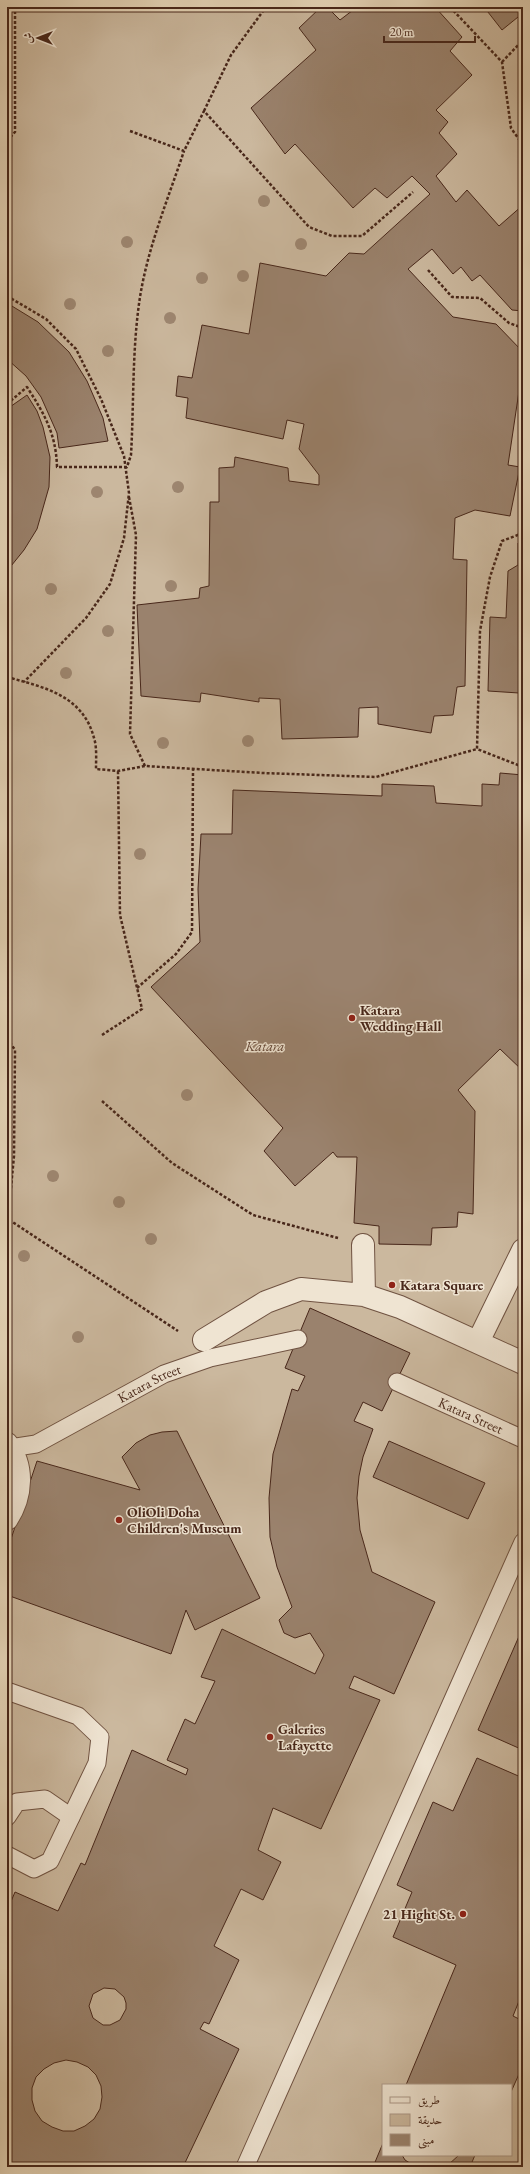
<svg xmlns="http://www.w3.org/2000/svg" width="530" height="2174" font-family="'EB Garamond',Amiri,serif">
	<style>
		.green { fill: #cbb89e; stroke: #8a705c; fill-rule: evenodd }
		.building { fill: #9a826d; stroke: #48271a; fill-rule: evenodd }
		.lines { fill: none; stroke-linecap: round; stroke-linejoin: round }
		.lane-casing { stroke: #705342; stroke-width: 19 }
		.street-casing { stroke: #705342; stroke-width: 24 }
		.path { stroke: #48271a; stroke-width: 2.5; stroke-dasharray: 3 2; stroke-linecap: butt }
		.lane { stroke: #efe4d2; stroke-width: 17 }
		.street { stroke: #efe4d2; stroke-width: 22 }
		.tree { fill: #9d8670 }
		.poi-dot { fill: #8f2418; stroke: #efe4d2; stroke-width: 1.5 }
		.labels { text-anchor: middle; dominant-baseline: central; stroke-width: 3; stroke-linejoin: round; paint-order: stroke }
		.poi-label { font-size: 14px; font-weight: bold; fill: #48271a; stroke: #efe4d2; text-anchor: start }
		.park-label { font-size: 14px; font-style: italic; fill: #624434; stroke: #efe4d2 }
		.street-label { font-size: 14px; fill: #48271a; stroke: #efe4d2 }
	</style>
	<rect width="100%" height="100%" fill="#e6d6b9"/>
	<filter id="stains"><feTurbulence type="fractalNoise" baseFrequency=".005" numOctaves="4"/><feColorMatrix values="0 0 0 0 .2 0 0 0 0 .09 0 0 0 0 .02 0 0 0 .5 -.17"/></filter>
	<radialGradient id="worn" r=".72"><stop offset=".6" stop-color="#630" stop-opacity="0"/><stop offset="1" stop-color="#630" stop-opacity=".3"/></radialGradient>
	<path class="green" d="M7,7h516v2160h-516zM383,2085h128v70h-128z"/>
	<path class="building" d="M321,7h6l13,13 17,-13h78l27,30 -12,14 22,24 -36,35 12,12 -9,11 18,21 -21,22 20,26 11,-12 32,36 24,-21v106l-11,-1 -32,-35 -8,6 -11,-14 -8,7 -21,-25 -24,20 45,48 43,7 27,28v40l-4,-1 -11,74 12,2 -10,49 -35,-6 -20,8 -2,41 14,1 -2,126 -8,1 -4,28 -19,1 -3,17 -53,-9v-17l-19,1 -1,29 -76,2 -2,-40 -21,-1v4l-58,-9 -1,9 -59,-6 -4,-91 62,-7 1,-10 9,-2 1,-84h9v-34l15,-1 1,-10 53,11 1,13 30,4v-10l-20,-26 5,-25 -17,-4 -4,19 -97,-21 2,-20 -12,-2 2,-20 14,2 10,-53 47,9 11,-71 66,13 23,-23 15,1 66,-60 -18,-18 -25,22 -12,-10 -22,20 -58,-64 -10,10 -34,-46 65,-58 -17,-22z
		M484,7h39v6l-21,17z
		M7,303l31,19 31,30 18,29 16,37 5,23 -49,7 -2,-15 -16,-36 -15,-21 -19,-17z
		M27,395l10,16 6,16 7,30 -1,30 -12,42 -13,21 -17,21v-162z
		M523,541v180l-4,-1v-27l-31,-2 2,-74 16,1 2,-47 10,-6v-22z
		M500,773l23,2v296l-23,-22 -42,41 17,21 -2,103 -15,-2 -1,15 -25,1 -1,17 -52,-1v-18l-25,-3 3,-66h-20l-4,-5 -38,34 -31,-35 19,-23 -132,-141 49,-45 -2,-53 3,-55h31l1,-44 149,6v-12l52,2 2,17 46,3v-22l17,1z
		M310,1308l100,45 -28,58 -19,-9 -9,19 19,8 -10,28 -4,19 -2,22 3,32 12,42 63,30 -41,92 -40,-18 -5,12 31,12 -59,129 -48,-21 -15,42 23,12 -18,38 -22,-11 -27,57 25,14 -30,64 -5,-2 -4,7 39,20 -56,118h-176v-256l8,-19 43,19 23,-48 4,2 47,-115 54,25 2,-6 -21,-9 18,-41 10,5 20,-43 -14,-4 21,-48 93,45 9,-19 -14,-22 -15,5 -11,-5 -5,-13 13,-13 -15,-40 -7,-30 -1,-39 4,-44 19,-65 6,2 7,-15 -20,-8zM104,1988l11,1 9,8 2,6v6l-6,11 -10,5h-7l-10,-7 -4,-12 4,-12zM66,2060l11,2 11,5 8,8 5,11 1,11 -2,12 -6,10 -9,7 -11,5h-11l-11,-4 -10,-6 -7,-10 -3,-11v-12l4,-11 8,-8 10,-6z
		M177,1431l83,167 -65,32 -9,-20 -15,44 -164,-59v-44l30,-90 103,29 -18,-33 14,-14 14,-8 12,-3z
		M389,1441l96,42 -17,36 -95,-42z
		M520,1634l3,2v114l-45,-20z
		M477,1758l46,20v213l-10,25 10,5v44l-12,27v-7h-105l50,-120 -63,-28 19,-45 -15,-7 36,-83 20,9z
		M383,2143v12h19l3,5 11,7h-43z
		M459,2155h16l-5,12h-27l5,-2z"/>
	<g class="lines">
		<defs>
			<g id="lane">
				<path id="s1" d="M397,1382l126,57"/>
				<path id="s2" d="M10,1448l26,-4 128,-70 46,-16 88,-19"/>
				<path d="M7,1691l71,25 22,21 -3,26 -47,98 -16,8 -27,-14"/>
				<path d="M7,1817l10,-15 28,-3 26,18"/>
				<path d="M245,2167l278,-625"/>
			</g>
			<path id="street" d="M363,1245l1,50
				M204,1340l62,-38 35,-13 63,6 36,12 123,56
				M478,1342l45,-92
				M7,1444c17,22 15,52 0,75"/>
		</defs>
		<use href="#lane" class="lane-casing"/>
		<use href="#street" class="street-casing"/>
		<path class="path" d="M450,7l52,55 9,66 12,17
			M502,62l21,-22
			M204,111l27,-56 35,-48
			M130,131l54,20 20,-40 105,116 23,9h30l51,-44
			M7,141l8,-9v-125
			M428,270l24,27 28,1 29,25 14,5
			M7,296l39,23 30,30 25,50 23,57 5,37 -5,45 -14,46 -24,34 -62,64
			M7,404l20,-17c18,28 29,47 30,80h70l4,-12c3,-53 1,-106 9,-158 8,-50 28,-98 44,-146
			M129,497l7,38 -6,199 15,32
			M523,533l-21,8 -12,36 -10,54 -3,118 46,18
			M7,677c36,10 76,18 87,61 3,9 2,21 2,31l22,2 27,-5 118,7 113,4 101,-28
			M137,988l39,-34 16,-22 1,-163
			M102,1035l40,-26 -22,-94 -2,-144
			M7,1038l8,12 -1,106 -6,63 170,112
			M102,1101l70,62 81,52 85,23"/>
		<use href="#lane" class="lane"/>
		<use href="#street" class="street"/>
	</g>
	<g class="tree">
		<circle cx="264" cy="201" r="6"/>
		<circle cx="127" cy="242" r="6"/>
		<circle cx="301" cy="244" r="6"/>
		<circle cx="243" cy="276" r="6"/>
		<circle cx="202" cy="278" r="6"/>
		<circle cx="70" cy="304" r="6"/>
		<circle cx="170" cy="318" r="6"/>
		<circle cx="108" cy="351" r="6"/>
		<circle cx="178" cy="487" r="6"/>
		<circle cx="97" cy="492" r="6"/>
		<circle cx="171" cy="586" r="6"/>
		<circle cx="51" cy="589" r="6"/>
		<circle cx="108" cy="631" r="6"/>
		<circle cx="66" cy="673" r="6"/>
		<circle cx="248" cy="741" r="6"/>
		<circle cx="163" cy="743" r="6"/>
		<circle cx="140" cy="854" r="6"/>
		<circle cx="187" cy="1095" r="6"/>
		<circle cx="53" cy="1176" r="6"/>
		<circle cx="119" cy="1202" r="6"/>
		<circle cx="151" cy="1239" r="6"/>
		<circle cx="24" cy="1256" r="6"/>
		<circle cx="78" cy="1337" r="6"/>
	</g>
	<g class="poi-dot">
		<circle cx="352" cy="1018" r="4"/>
		<circle cx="392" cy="1285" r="4"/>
		<circle cx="119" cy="1520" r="4"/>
		<circle cx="270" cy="1737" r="4"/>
		<circle cx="463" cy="1914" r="4"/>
	</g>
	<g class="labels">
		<g class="poi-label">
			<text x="360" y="1010">Katara<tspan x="360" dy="16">Wedding Hall</tspan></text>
			<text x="400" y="1285">Katara Square</text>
			<text x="127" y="1512">OliOli Doha<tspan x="127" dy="16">Children's Museum</tspan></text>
			<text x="278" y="1729">Galeries<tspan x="278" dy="16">Lafayette</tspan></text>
			<text x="455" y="1914" text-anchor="end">21 Hight St.</text>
		</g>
		<g class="park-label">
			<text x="265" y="1046">Katara</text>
		</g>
		<g class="street-label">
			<text stroke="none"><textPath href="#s2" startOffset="155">Katara Street</textPath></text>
			<text stroke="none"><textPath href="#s1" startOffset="81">Katara Street</textPath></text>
		</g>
	</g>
	<rect width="530" height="2174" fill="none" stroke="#e6d6b9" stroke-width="24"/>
	<rect x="8" y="8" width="514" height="2158" fill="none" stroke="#48271a" stroke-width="2"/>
	<rect x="12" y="12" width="506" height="2150" fill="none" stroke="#48271a"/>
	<rect x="382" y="2084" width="130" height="72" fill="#efe4d2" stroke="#ac9888"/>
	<rect x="390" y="2097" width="20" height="6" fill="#efe4d2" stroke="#ac9888"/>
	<text x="418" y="2104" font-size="12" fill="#48271a">طريق</text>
	<rect x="390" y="2114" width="20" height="12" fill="#cbb89e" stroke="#ac9888"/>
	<text x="418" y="2124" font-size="12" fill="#48271a">حديقة</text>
	<rect x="390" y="2134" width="20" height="12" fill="#9a826d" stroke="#ac9888"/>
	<text x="418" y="2144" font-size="12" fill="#48271a">مبنى</text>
	<g transform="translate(38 38) rotate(270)" stroke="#efe4d2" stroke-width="3" paint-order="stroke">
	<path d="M0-3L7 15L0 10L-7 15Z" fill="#48271a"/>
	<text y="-6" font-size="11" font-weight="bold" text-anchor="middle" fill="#48271a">ش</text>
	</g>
	<path d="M384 36v6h91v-6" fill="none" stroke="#48271a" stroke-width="2"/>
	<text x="390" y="36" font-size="12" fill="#48271a" stroke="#efe4d2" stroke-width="3" paint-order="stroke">20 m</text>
	<rect width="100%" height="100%" filter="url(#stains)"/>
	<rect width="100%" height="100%" fill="url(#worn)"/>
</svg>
